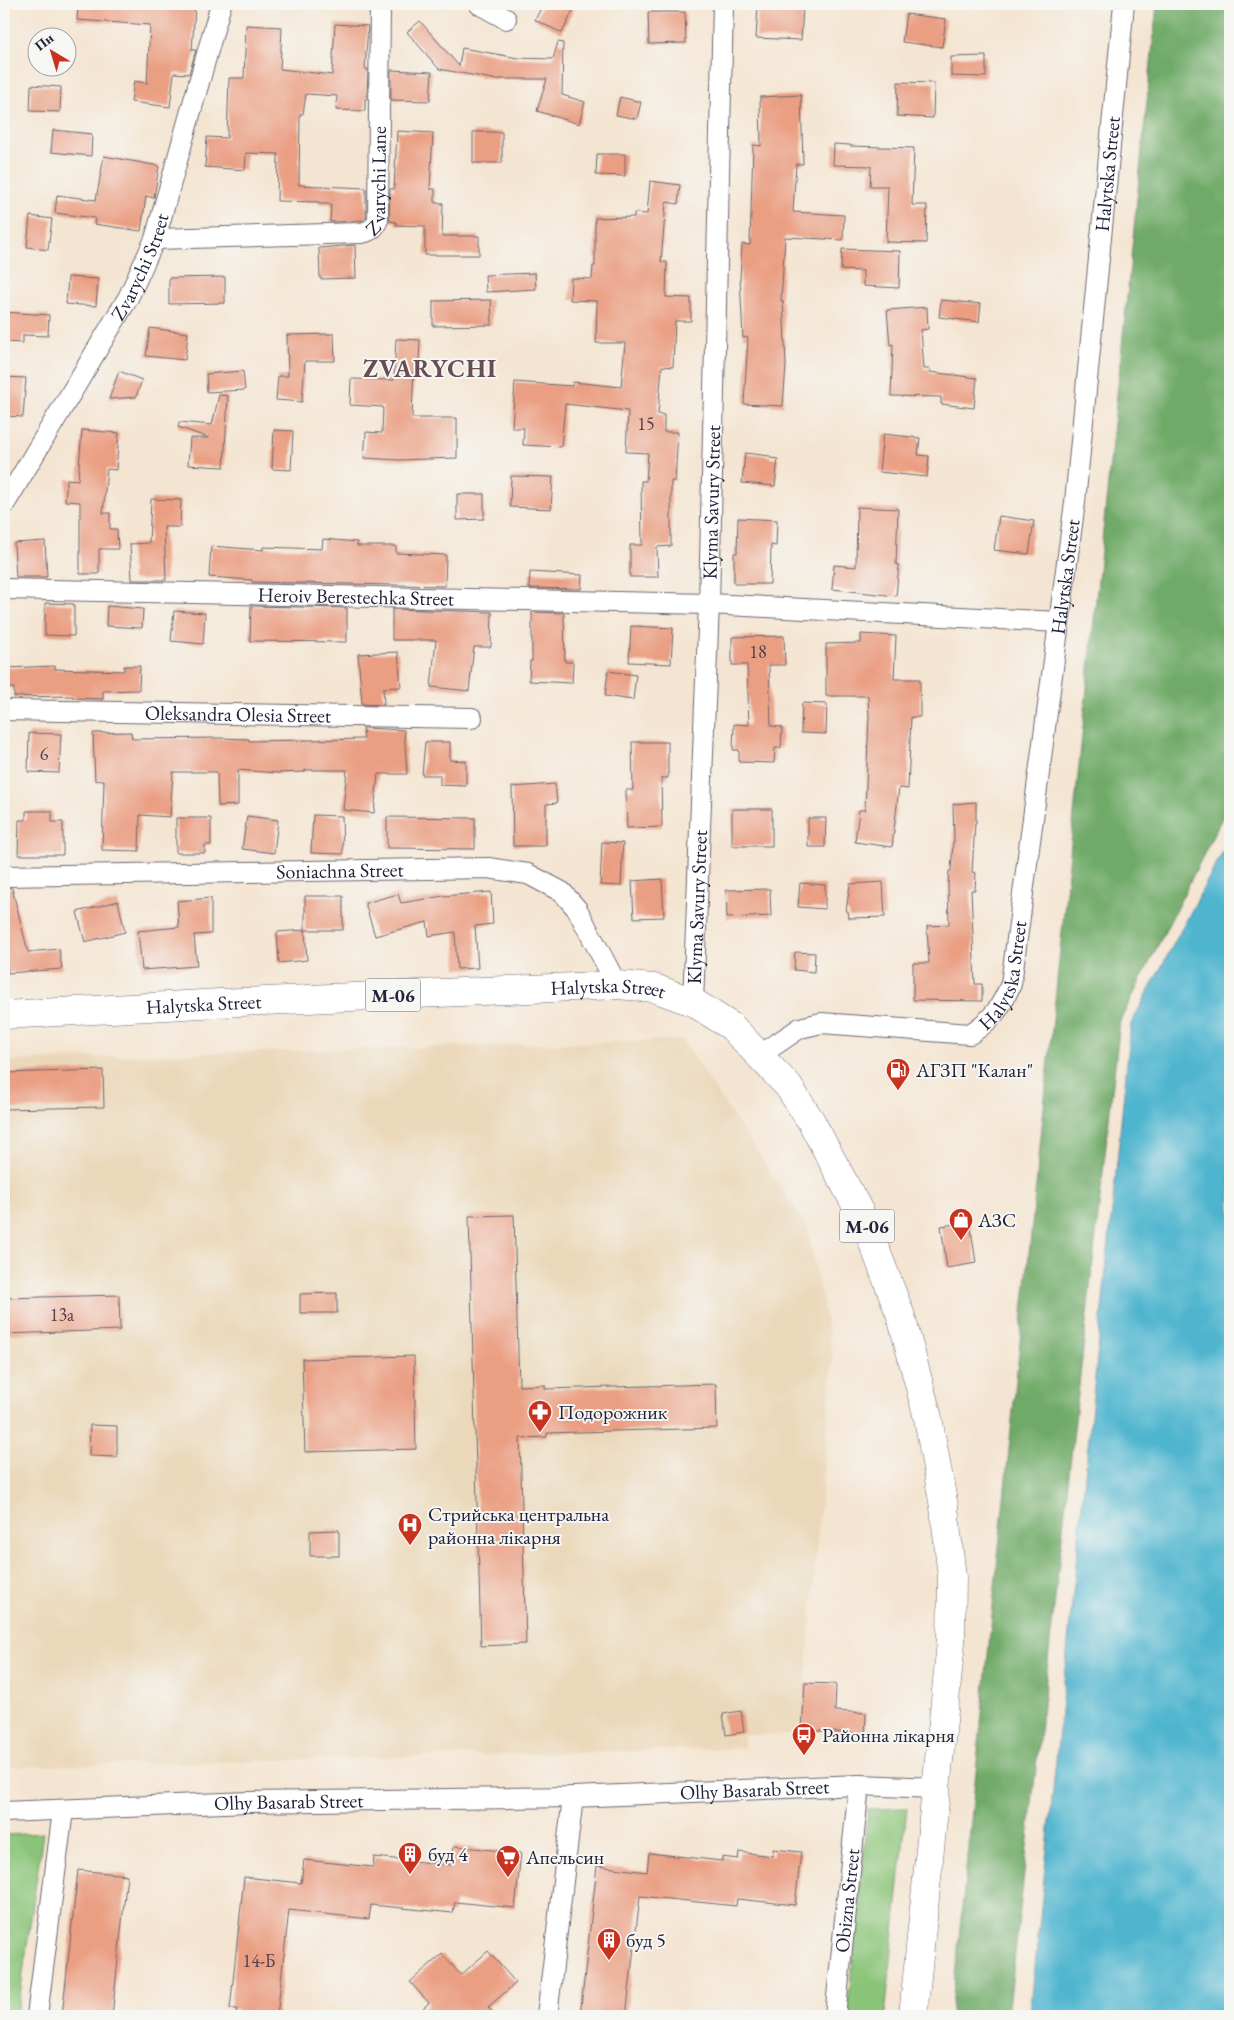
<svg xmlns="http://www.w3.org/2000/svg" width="1234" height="2020" font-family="'EB Garamond',serif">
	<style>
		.built { fill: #ebd8ba }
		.green { fill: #8ac478; stroke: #56735a }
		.forest { fill: #6faa68; stroke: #486652 }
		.water { fill: #50b5cf; stroke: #396c85 }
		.building { fill: #ea9e82 }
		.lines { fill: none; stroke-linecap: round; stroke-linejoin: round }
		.street-casing { stroke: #6c6670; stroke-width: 22 }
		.highway-casing { stroke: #6c6670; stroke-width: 29 }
		.street { stroke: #fff; stroke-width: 20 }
		.highway { stroke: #fff; stroke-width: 28 }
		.labels { text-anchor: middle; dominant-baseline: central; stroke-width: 4; stroke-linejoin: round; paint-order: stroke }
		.number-label { font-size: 18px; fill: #54414d }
		.shield { fill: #f6f6f2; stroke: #626272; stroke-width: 1 }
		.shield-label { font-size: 19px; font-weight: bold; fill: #22223b }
		.street-label { font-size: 20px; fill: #22223b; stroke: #f6f6f2 }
		.poi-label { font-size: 20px; fill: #22223b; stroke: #f6f6f2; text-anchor: start }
		.district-label { font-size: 25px; font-weight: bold; letter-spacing: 1px; fill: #684d54; stroke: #f6f6f2 }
	</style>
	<rect width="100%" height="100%" fill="#f6f6f2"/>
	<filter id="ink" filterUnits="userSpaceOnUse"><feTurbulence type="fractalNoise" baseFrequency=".02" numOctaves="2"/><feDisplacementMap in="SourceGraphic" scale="10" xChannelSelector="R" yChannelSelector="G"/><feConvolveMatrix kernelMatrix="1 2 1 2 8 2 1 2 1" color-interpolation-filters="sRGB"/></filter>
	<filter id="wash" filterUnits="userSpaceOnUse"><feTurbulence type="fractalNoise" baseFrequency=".0096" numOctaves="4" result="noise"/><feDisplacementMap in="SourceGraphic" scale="20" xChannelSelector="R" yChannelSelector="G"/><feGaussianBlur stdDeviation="1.12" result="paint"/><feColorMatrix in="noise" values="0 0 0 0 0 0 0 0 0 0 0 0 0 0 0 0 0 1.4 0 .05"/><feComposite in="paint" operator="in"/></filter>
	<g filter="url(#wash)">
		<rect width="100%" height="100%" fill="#f4e5d2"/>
		<path class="built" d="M682,1040l126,188 25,129 -32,377 -57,1v13l-740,19v-706l177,-7z"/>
		<path class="green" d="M907,1808l-22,208h-38l21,-207z
			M43,1833l-26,183h-13v-181z"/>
		<path class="forest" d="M1157,4h73v798l-110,219 -112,995h-57z"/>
		<path class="water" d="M1230,838v1178h-200l101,-992z"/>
		<g id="blocks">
			<path class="building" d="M78,4l73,4 1,-4 43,4 -3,42h4l-7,24 -15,-1 -4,34 -39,-5 3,-21 13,2 3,-58 -73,-5z
				M543,4h33l-14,29 -27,-13z
				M758,5l45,2 -2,33 -45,-2z
				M648,12h37l1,31 -37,1z
				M906,14l40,5 -4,28 -40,-5z
				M420,21l39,45 3,-18 56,10 35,1 5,-17 5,1 -1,52 23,7 -6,22 -42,-13 10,-32h-48l-1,1 -59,-11 -32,-37z
				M335,24l33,2 -3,43h3l-1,30h-2v12l-29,-1 1,-14 -31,-2 -3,20h-3l-1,71 67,3v29l-3,3 -8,1 -25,1 1,-18h-12v-2l-42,-1 1,-47 -32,-1 -1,17 -40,-3 2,-30 20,1 2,-60h15l2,-53 36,2 -2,42 52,6z
				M986,56v21l-35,-1v-19z
				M391,70l41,2 -2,29 -39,-1z
				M898,82l36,1 -1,35 -36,-2z
				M31,85l30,2 -1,25 -30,-1z
				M801,95l2,69h-7l-3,48 51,3 -1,25 -58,-3 -4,64h2l3,64 -3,41 -39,-2 4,-67 -5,1 -3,-60 2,-34 8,1 3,-100 8,1 -1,-49z
				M620,97l21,5 -4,17 -21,-4z
				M53,130l39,4 -1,22 -40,-4z
				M397,131l36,2 -3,56h5v14h8l-1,33h37v19h-54v-29l-29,-1v-3l-7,-1 1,-32h4z
				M473,132h29v31h-29z
				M834,144l16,1v1l64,2 -2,57h15l-1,38 -40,-1 2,-56h-18l1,-20 -38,-1z
				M597,154h28v22l-29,-1z
				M104,156l55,10 -5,32 -8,-2 -5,35 -47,-7 1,-6 -40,-5 2,-18 39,5z
				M650,181l30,4 -2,19 -12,-2 -5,60h6l-1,35 25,1v23h-16l-2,46 -11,-1 -4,48 6,1v17h14l-3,49h-4v65l-14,1 1,30h-28v-32h12l-1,-64h5l2,-28 -22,-1 2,-41 -63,-7 -4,43 -38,-2 1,-17h-12l3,-46 57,4 1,-4 48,5 4,-44h-29l1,-42 -27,-1 1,-22 21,1 1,-13h2v-48l39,-1v-4l13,1z
				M30,216l22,3 -4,31 -21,-3z
				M355,245l1,33 -36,1 -1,-31z
				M842,249l58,2 -1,37 -36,-2v-15l-22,-1z
				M535,273l1,16 -50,3 -1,-17z
				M68,277l30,2 -2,27 -30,-2z
				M225,277v26l-56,1v-26z
				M491,300l1,25 -59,1v-25z
				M941,300l40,4 -2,18 -40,-5z
				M927,307l1,22 -7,1 3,39h6v3l47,6 -3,30 -33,-4v-7l-50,-1 2,-52 -3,1 -3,-35z
				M4,312l45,3 -1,21 -25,-1v8l-19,-1z
				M150,328l38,5 -3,27 -39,-4z
				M334,334l1,27h-30l-3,41 -26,-2 2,-24h10l-1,-41z
				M396,339l24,1 -1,23h-5l-2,55h45v40l-57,2 -36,-2 2,-26 16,1 1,-26 -33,-2 1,-26 43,1z
				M119,371l23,9 -6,17 -27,2z
				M243,371l2,19 -38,2 -1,-18z
				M4,377l22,1 -3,39 -19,-1z
				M219,395l9,1 -4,71 -36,-2 2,-27h19l-31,-11 1,-5 33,3z
				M82,430l37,3 -3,37 -9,-1 -4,44h7v16h7l1,20h-19v25h-19v-72l-15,-1 2,-22 11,1z
				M274,430l19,1 -2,39 -19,-1z
				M883,434l37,4 -2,17 11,1 -2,21 -48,-5z
				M745,453l25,3v2l8,1 -3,27 -33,-3z
				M511,476l42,1 -2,32 -41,-2z
				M457,494h27v25l-27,1z
				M151,499l30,1 -1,27h-16l2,53h-34l-2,-36 19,-1z
				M857,507l41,2 -2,55 3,1 -3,31 -64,-7 2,-24 22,2z
				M999,516l35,5 -5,33 -35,-4z
				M738,518l39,2 -1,26 -5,-1 -1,39h-36v-31h3z
				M323,539l34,3v4h39v7l50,2 -1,31 -193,-4v-2l-43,-3 2,-31 52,4v-3l59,2z
				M45,541l2,36h-31l-2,-34z
				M530,572l52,3 -1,14 -52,-1z
				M45,603l29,1v32l-29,-1z
				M107,606l36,3 -1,19 -36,-2z
				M251,606l96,2v34l-97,-1z
				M392,609l100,3 -1,35h-17l-5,44 -38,-4 5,-47h-44z
				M174,611l31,2 -2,31 -32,-3z
				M532,612l32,1 1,49h8l-1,21 -43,-2 1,-20h2z
				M631,626l42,2 -2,36 -42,-2z
				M861,634l35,2 -2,43h26v38h-9l-3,72 -9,-1 -7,59 -37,-5 4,-32h6l4,-93 -1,-21h-42v-52l35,-1z
				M784,636l1,29h-16l2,61 11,1 -1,21h-6l-1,15 -35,-1v-12h-6l1,-26 15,1 -2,-60h-15v-28z
				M398,652l3,35 -18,1 1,17 -22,-1 -4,-50z
				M55,666v3l69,2v-5h16l-1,24 -36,1v8l-30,-1v-2l-59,1v-9h-10v-20z
				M608,671l28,4 -3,25 -28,-4z
				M802,703l25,1 -1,30 -25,-1z
				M363,728l41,2 3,44h-29l-4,39 -31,-3 4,-40h-42v2l-28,1 -39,-3v35l-20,1 -1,-34h-44l-3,45 -30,-2 -1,36 -37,-1 2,-70 -9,1 -2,-48 38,-1 1,7 87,-1 30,1v2l115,-2z
				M29,733l32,1 -2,39 -31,-1z
				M425,742h25v18l16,1v25l-26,-1v-10h-18z
				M632,742h36v36h-7l1,49 -35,1 -1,-38h7z
				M555,784l2,19 -11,1v42h-33l-1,-59z
				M976,802v21h-1l-3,49 4,1 -1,17h-4l4,94h7v17l-69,-1v-37h16l-2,-37 22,-1 -1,-41 1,-13h2l2,-29h1l-1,-38z
				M732,809h40v37h-40z
				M26,811h26v11h11v33h-45l1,-35h7z
				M313,815l29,1 1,38 -32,-1z
				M247,816l31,4 -4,33 -32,-4z
				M387,817l88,1v31l-88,-1z
				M176,818h35v27h-6v8h-29z
				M808,818h18l-1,29h-17z
				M602,842l21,1 -2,43 -21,-1z
				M662,879l2,38 -30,1 -2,-37z
				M883,882l2,35 -36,1 -1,-7h-2l4,-27z
				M800,883l25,2v24l-27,-2z
				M4,888h8l16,64 31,-3 3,20 -54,4 -4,-38z
				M770,889l1,27 -44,2 -1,-28z
				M491,892l2,32 -18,2 3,42 -21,1 -2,-37 -26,4 -2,-14 -52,14 -10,-33 33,-9 3,9 42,-7z
				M305,896h38v34h-38z
				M211,898v36l-17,1 3,31 -55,4 -4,-39 41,-4 -2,-26z
				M118,901l7,31 -40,10 -8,-30z
				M305,930l2,30 -28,3 -2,-31z
				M795,952l20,1 -1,19 -20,-2z
				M103,1070l1,37 -100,2v-36z
				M514,1215l5,171 26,-1v4l171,-5 1,44 -170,5v4l-27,1 6,206 -45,2 -12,-430z
				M970,1222l6,41 -29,5 -6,-42z
				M337,1293v20h-37v-19z
				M119,1295l1,35 -116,4v-36z
				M414,1356l2,93 -111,3 -3,-93z
				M90,1425l27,1v31l-28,-1z
				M339,1530v26h-29v-25z
				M805,1683l31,1 -1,27 31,2 -1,21 -63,-4z
				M741,1711l3,21 -18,3 -3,-21z
				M454,1846l67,7 -6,55 -60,-6 -2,11 -82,-8 -2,14 -80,-9 -12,106h-41l1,-7h-7l14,-132 57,6 3,-23 69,7 1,-10 77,8z
				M773,1849l28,3 -6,53 -58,-6 -1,7 -96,-10 -14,120h-46l17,-150 50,6 2,-19 73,8v-4l16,2 1,-7 34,4z
				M78,1870l49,5 -15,141h-50z
				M488,1951l28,32 -28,24 8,9h-82l15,-13 -19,-21 32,-28 19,21z"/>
		</g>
	</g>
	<g filter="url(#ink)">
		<use href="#blocks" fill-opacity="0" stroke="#6c6670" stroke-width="1"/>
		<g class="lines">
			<defs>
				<g id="street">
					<path d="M479,4l27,15"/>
					<path id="s1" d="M155,239l206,-6c10,-2 14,-5 17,-14l2,-215"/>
					<path id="s2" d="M4,505l124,-207 27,-59 66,-235"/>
					<path id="s3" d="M4,589l705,15 350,18"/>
					<path id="s4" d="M4,710l468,8"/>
					<path id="s5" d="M4,876l484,-8 40,6 34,18 15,17 40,76"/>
					<path id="s6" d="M693,1002l16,-398 14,-600"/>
					<path id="s7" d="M760,1055l40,-27 21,-5 149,11c23,-15 30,-25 41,-50l64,-482 49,-498"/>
					<path id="s8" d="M4,1812l244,-10 325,-5 286,-12 77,3"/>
					<path d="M37,2016l26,-206"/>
					<path d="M547,2016l26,-219"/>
					<path id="s9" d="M835,2016l24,-231"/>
				</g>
				<g id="highway">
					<path id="s10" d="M4,1015l216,-12 397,-18 37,3 39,14 39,25 56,59 23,35 54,101 36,94 27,102 16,89 8,70 -1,65 -38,374"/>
				</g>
			</defs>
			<use href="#street" class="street-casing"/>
			<use href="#highway" class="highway-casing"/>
			<use href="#street" class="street"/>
			<use href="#highway" class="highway"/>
		</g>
	</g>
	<defs>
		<symbol id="fuel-pin" viewBox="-11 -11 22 30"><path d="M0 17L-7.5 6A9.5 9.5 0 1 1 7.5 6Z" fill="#c8321e" stroke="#f6f6f2"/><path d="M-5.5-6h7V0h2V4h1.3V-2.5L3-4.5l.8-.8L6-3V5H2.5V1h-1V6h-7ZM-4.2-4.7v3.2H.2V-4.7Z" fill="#fff"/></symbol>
		<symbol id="shop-pin" viewBox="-11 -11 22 30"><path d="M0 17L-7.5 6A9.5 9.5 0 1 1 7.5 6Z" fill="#c8321e" stroke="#f6f6f2"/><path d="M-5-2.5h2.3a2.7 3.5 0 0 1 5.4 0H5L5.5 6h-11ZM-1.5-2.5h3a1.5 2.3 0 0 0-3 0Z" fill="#fff"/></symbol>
		<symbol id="pharmacy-pin" viewBox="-11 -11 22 30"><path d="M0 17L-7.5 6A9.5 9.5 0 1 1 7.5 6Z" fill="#c8321e" stroke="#f6f6f2"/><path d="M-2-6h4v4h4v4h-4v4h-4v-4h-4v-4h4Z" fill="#fff"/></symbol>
		<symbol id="hospital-pin" viewBox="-11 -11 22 30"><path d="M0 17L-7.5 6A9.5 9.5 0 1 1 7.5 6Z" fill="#c8321e" stroke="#f6f6f2"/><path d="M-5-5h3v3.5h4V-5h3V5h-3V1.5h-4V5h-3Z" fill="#fff"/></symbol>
		<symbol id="bus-pin" viewBox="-11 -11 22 30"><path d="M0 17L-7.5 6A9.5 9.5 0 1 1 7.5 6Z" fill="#c8321e" stroke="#f6f6f2"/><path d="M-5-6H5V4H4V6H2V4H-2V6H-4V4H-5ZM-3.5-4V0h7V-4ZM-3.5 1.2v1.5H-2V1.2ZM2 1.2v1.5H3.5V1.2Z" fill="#fff"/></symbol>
		<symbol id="building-pin" viewBox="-11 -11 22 30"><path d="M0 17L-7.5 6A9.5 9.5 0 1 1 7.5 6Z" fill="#c8321e" stroke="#f6f6f2"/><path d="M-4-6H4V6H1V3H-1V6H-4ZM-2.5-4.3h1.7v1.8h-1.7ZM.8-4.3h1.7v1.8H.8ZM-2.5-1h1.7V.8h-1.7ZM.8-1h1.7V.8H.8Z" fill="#fff"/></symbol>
		<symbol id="supermarket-pin" viewBox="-11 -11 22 30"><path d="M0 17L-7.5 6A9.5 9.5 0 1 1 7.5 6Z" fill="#c8321e" stroke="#f6f6f2"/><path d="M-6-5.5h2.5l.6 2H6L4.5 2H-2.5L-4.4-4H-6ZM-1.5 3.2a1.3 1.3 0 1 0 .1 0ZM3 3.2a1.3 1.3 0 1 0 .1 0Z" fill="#fff"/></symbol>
	</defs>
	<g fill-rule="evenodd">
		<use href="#fuel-pin" x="884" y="1056" width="28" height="38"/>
		<use href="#shop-pin" x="947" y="1206" width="28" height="38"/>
		<use href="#pharmacy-pin" x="526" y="1398" width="28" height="38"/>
		<use href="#hospital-pin" x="396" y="1511" width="28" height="38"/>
		<use href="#bus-pin" x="790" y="1721" width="28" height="38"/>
		<use href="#building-pin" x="396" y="1840" width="28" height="38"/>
		<use href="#supermarket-pin" x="494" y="1843" width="28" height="38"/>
		<use href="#building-pin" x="595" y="1926" width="28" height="38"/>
	</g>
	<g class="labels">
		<g class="number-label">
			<text x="646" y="423">15</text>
			<text x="758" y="651">18</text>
			<text x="44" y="753">6</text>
			<text x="62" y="1314">13а</text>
			<text x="259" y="1960">14-Б</text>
		</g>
		<g class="shield">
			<rect x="365.5" y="978.5" width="55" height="33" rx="4"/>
			<rect x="839.5" y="1209.5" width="55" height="33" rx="4"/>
		</g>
		<g class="shield-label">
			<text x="393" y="995">М-06</text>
			<text x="867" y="1226">М-06</text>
		</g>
		<g class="street-label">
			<text stroke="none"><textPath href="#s7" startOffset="1101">Halytska Street</textPath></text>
			<text stroke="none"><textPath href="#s1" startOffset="268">Zvarychi Lane</textPath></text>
			<text stroke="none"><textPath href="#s2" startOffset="275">Zvarychi Street</textPath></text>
			<text stroke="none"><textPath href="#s6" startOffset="500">Klyma Savury Street</textPath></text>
			<text stroke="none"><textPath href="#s7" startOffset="696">Halytska Street</textPath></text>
			<text stroke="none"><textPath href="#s3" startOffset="352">Heroiv Berestechka Street</textPath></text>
			<text stroke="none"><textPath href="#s4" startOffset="234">Oleksandra Olesia Street</textPath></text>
			<text stroke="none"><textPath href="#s5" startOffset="336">Soniachna Street</textPath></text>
			<text stroke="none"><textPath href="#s6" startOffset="95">Klyma Savury Street</textPath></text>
			<text stroke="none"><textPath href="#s7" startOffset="291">Halytska Street</textPath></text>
			<text stroke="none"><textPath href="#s10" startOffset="605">Halytska Street</textPath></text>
			<text stroke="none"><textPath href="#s10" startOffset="200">Halytska Street</textPath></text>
			<text stroke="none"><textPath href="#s8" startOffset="751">Olhy Basarab Street</textPath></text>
			<text stroke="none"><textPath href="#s8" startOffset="285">Olhy Basarab Street</textPath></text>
			<text stroke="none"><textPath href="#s9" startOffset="116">Obizna Street</textPath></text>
		</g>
		<g class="poi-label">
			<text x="916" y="1070">АГЗП "Калан"</text>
			<text x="978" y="1220">АЗС</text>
			<text x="558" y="1412">Подорожник</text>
			<text x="428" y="1514">Стрийська центральна<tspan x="428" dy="23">районна лікарня</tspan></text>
			<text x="822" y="1735">Районна лікарня</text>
			<text x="428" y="1854">буд 4</text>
			<text x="526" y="1857">Апельсин</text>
			<text x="626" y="1940">буд 5</text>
		</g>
		<g class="district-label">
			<text x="430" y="368">ZVARYCHI</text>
		</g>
	</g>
	<rect width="1234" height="2020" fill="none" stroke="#f6f6f2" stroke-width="20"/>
	<g transform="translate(52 52) rotate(322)"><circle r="24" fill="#f6f6f2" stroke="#a1a1a9"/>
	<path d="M0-4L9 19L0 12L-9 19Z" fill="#c8321e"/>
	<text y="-8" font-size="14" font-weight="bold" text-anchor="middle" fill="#22223b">Пн</text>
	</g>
</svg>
